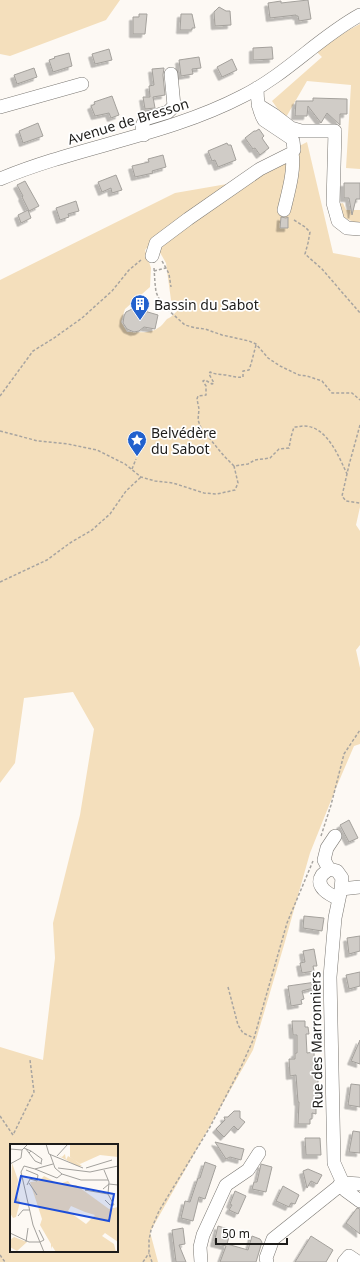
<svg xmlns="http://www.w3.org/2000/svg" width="360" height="1262" font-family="'Noto Sans',sans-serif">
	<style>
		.green { fill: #f4dfbc; fill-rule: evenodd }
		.building { fill: #d0ccc7; stroke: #a4a19c; filter: url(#shadow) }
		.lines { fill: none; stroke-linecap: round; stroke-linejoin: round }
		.minor-casing { stroke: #7b7873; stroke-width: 14 }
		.path { stroke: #a7a4a0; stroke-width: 1.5; stroke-dasharray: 3 2; stroke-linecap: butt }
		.minor { stroke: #fff; stroke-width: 13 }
		.labels { text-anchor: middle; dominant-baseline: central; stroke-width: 3.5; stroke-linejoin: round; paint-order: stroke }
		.street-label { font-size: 14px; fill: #1d1c1a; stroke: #fff }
		.poi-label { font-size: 14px; fill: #1d1c1a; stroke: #fff; text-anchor: start }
		.inset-road { fill: none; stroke: #a3a19d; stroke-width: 1 }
		.view { fill: #1d4ed8; fill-opacity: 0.15; stroke: #1d4ed8; stroke-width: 2 }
		.inset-edge { fill: none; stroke: #1d1c1a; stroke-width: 2 }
	</style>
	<defs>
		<filter id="shadow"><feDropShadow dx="-3.5" dy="3.5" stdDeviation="0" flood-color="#0004"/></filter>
	</defs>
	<rect width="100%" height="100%" fill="#fdf9f4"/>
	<path class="green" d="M0,0h120l-14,20 -96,36 -10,-2z
		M360,24v145l-14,-1 5,-83 -44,-4 -22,38 -13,-18 50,-44 -6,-6 31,-20z
		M307,142l26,111 27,5v249l-4,18 4,6v114l-4,5 4,18v76l-6,2 -18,42 -26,65 -26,92 -31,105 -103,182 8,30h-158v-215l43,13 12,-102 -2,-35 27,-108 14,-86 -21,-37 -49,6 -9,65 -15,20v-503l175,-87 52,-9zM164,232l-6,17 8,14 5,37 8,9c-5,5 -6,7 -12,10 -3,3 -5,7 -9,9 -8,6 -22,4 -31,4l-6,-10 4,-13 25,-22 1,-19 -6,-18zM11,1145h106v106h-106z
		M343,203l3,7h14v12h-6l-12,-5 -3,-13z"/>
	<path class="building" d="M308,0l3,19 -12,2 -1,-5h-2v-1l-26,3 -2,-15 13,-2v2z
		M219,7l7,4h4l1,14 -16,1 -1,-14z
		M139,14h8l-2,20h-12v-17h6z
		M181,14h11l3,14h-3v2h-12z
		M272,47l1,12 -20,1v-12z
		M109,49l3,11 -17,4 -3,-10z
		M69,53l3,13 -19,6 -4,-12 6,-2 -1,-1z
		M199,57l2,11 -9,1 1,5 -12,2 -2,-16z
		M232,59l5,11 -15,7 -5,-10z
		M34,68l3,9 -20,7 -3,-9z
		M164,68l-1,7 2,20 -12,2 2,11 -10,1 -2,-12h7l-1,-11 5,-1 -2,-16z
		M112,96l7,19 -8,3 -2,-5 -14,3 -4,-10 4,-2 -1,-2z
		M313,98l34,1v15h-7v11l-13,-12 -6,10 -13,-17 -1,10h-12l1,-15h17z
		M38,123l5,13 -20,7 -4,-12z
		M259,129l5,7 -2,2 2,3 5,7 -9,7 -5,-7 -2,1 -8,-11 9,-7h2z
		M227,143l1,2h3l5,15 -18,7 -3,-7 -3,1 -4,-10z
		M163,155l3,12 -14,4 1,2 -18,4 -3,-11 17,-4 -1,-3z
		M116,175l6,15 -10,3 -1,-5 -9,4 -4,-10z
		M25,181l14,25 -10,5 -7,-14 1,-1 -6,-11z
		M344,183h16v16h-4l-4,16 -3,-17h-5z
		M76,201l3,10 -11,3 1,3 -9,3 -4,-12z
		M28,210l3,8 -10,5 -3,-8z
		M281,217l5,1 2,-1v11h-8z
		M134,308l24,7 -3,14 -11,-2 -5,4 -5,1 -7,-3 -4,-6 1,-7 2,-4z
		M349,820l9,18 -9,4 -9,-17z
		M304,916l20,2 -2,13 -19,-3z
		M360,936v15l-11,3 -2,-16z
		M314,949l3,17h-4l1,5 -12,2 -2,-10 5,-1 -2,-11z
		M360,972v14l-11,3 -3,-14z
		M316,982l1,5 -15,4 2,8 -3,1 1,4 -11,2 -3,-20z
		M292,1021h13v6h3l1,7h-3l1,19 7,-1 1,24h3v20h-2v18l-4,-1v6h-2v5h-12l1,-22h-1l-2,-27 -6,1 -1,-17h6v-6h2v-18h-4z
		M360,1040v24l-9,-3z
		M351,1084l9,1v22l-12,-2z
		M234,1111h6v7l5,4 -7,8 -4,-4 -10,11 -8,-8 9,-9 -1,-3h4z
		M353,1131l7,1v21l-11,-1z
		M305,1138h15l1,17h-15z
		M215,1142l29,7 -3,11 -11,-3 -4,2z
		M205,1162l11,4 -11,33 -6,-2 -6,24 -12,-3 4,-17 5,1 8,-24h2z
		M261,1164l11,3 -6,25 -14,-3 2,-7h3z
		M308,1169l14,6 -5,9 -6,-3 -4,7 -4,-17z
		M283,1186l16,9 -4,9 -4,-1 -2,4 -13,-6z
		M235,1191l11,5 -8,18 -9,-4 3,-5 -2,-1z
		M357,1208l3,1v25l-14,-11z
		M218,1226l10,3 -1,3 3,1 -3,11 21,6 4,-14 8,3 2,3 -6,20h-36l6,-16 -12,-3z
		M183,1228l2,16 -6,1 7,17h-10l-4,-32z
		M311,1236l22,14 -7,12h-31z"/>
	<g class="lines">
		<defs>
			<path id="minor" d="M258,105l16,10 17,13 10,3h34l-2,72 5,18 9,7 13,1
				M0,107l82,-23
				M144,135l-2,-9 3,-7 23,-7 6,-6 -3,-32
				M0,179c79,-33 166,-43 243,-83 44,-22 75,-58 117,-81
				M284,210c4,-17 11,-40 8,-57
				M152,256l4,-13 32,-24 72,-50 32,-16 2,-3 -1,-9 -2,-3 -27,-18c-6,-10 -7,-21 -7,-32
				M329,869l-5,-9 3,-12 8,-12
				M341,889l19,-2
				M339,899c-9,-4 -25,-12 -17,-24 2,-2 5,-4 7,-6l8,2 5,7 -1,11 -6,29 -5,59 4,186 8,18
				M342,1181l3,2 15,1
				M345,1183v7l15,11
				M201,1262l-1,-15 3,-12 23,-50 22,-15 11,-17
				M267,1262l-1,-4 7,-19 65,-52 4,-6
				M344,1262l5,-6 9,6"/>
		</defs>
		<use href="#minor" class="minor-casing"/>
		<path class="path" d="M294,220l11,7 5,5 -2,11 -3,11 17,15 38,44
			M162,261l4,7
			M154,268l1,15 1,9 4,9 7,8 18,16 11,3 9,1 17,6 27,6 7,3 12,14 12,8 19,9 8,1 15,5 10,12h20l8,7
			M154,271l12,-3 3,6 2,13
			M0,396l33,-45 21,-13 28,-20 30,-27 17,-21 12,-10
			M360,425l-11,40 -7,31 4,5 14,2
			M0,431l38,10 30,3 29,6 28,14 16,13 14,4 18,2 31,10 13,1 18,-4 3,-7 -4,-17 14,-2 7,-4 15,-2 9,-9 10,-1 2,-11 3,-10c4,0 7,-1 10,-1 23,0 35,31 43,48
			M234,466l-10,-10 -23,-28 -3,-8 1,-11 -2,-10 1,-3 8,-1v-9l-3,-5 2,-1 7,4 2,-1 -5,-9 1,-2c6,3 11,2 16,3 6,1 10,3 17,2v-6l6,-1 2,-6 5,-19
			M132,469l4,-10
			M0,582l47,-22 23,-17 22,-13 18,-16 16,-23 15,-14
			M321,836l10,-31 13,-51 16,-24
			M228,987l10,38 5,8 11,5
			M0,1116l13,19 21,-43 -4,-32
			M0,1255l5,7
			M143,1262l6,-9
			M152,1262l-3,-9v-13l2,-10 8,-19 51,-84 31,-60 13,-29 33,-115 26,-62"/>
		<use href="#minor" class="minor"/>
	</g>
	<defs>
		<symbol id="building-pin" viewBox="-11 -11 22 30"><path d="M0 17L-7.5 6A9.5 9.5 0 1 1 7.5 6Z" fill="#2261cd" stroke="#fff"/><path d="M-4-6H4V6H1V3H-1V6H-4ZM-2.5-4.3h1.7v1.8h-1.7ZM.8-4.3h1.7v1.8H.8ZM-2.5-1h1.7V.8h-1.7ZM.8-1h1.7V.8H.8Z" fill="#fff"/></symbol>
		<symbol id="sight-pin" viewBox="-11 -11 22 30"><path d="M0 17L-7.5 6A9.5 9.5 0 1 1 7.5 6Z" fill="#2261cd" stroke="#fff"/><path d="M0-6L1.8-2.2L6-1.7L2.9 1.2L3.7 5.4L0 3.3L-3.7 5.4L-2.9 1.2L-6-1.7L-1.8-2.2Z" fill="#fff"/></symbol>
	</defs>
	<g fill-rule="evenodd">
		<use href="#building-pin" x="129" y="293" width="22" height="30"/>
		<use href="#sight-pin" x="126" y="429" width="22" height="30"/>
	</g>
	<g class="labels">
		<g class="street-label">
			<text transform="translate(128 121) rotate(-17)">Avenue de Bresson</text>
			<text transform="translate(316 1040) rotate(-91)">Rue des Marronniers</text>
		</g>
		<g class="poi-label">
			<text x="154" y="304">Bassin du Sabot</text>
			<text x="151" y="432">Belvédère<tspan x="151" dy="16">du Sabot</tspan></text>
		</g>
	</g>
	<g transform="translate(10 1144)">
		<rect width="108" height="108" fill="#fdf9f4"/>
		<path d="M60,0h48v13l-18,-2 -20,9 -7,-5 9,7h-5l-18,-10 3,1 3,-3 1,6 2,-4 5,3 -3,-2zM2,19l6,17 -2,13 4,9 -4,15 -3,1 -3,-5zM34,32l15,8 9,-3 3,4h5l33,24 9,-2v35l-13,-9 -3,3 12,8 2,8h-60l-4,-6 -1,3v-5l-11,-19 2,-6 -12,-37 9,-1zM61,62l14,6 10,3 -9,9 -18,-13zM4,93l13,5 -10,9 -7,-4v-7z" fill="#f4dfbc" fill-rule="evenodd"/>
		<path class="inset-road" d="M36,0l3,10 34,14M14,4l7,3 -2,2 -3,-4M0,5l12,1M21,7l11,8 -1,4M19,9l6,8 7,3M40,10l5,14 7,6 19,6h27M47,12l11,-12M0,20l11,-6 1,-8 6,-6M48,24l32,4 28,-6M76,24l26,-8M25,25l22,9 5,-4M16,26l12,5 -1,6 -7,-2 -3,6M94,26l5,12 -1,12M19,39l8,12M93,45l6,-5 9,1M77,46h-2l23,4M95,56l5,5h4l-6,-11M8,72l5,-6h7M29,86l5,10 -4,2M0,89l19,9h11M16,98l2,-14M34,108l-11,-27 -12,-53 3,-6 11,3 18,-5"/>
		<path class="view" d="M11,32l93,18 -5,27 -94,-19z"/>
		<rect width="108" height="108" class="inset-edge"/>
	</g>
	<path d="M216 1238v6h71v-6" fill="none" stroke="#1d1c1a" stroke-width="2"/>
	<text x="222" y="1238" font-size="12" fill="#1d1c1a" stroke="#ffffff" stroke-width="3" paint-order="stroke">50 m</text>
</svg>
